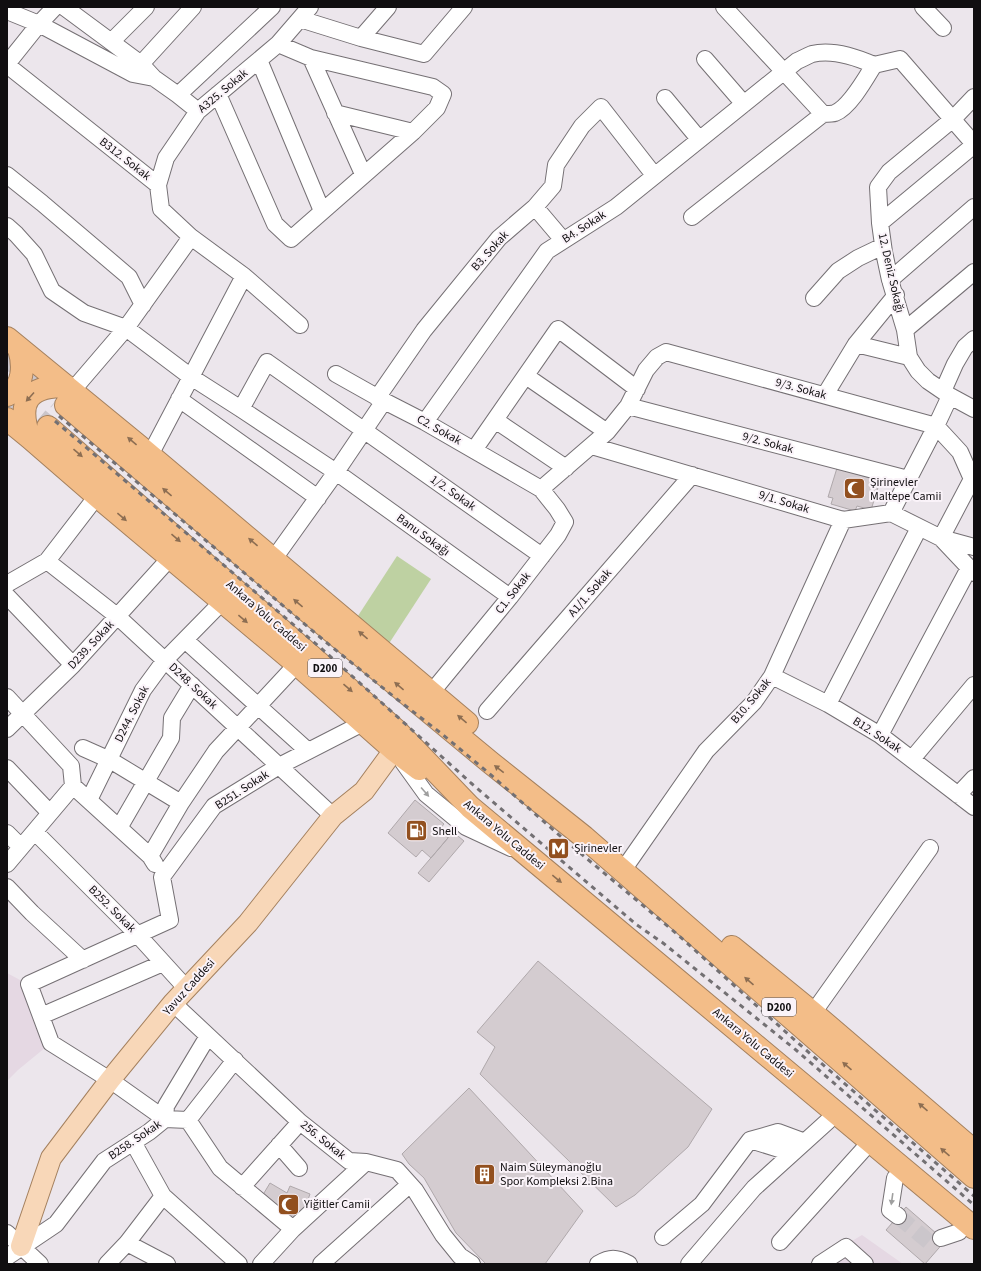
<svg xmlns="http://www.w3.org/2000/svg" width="981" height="1271" font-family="'Source Sans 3',sans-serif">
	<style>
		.built { fill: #e5d8e3 }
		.green { fill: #bed1a2 }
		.building { fill: #d4ccd0; stroke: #afa8ab }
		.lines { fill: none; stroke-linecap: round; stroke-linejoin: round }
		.minor-tunnel { stroke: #cbc6cb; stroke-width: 16; stroke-dasharray: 16 8; stroke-linecap: butt }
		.highway-tunnel { stroke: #cbc6cb; stroke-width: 22; stroke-dasharray: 22 11; stroke-linecap: butt }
		.minor-casing { stroke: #757074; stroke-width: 18 }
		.major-casing { stroke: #a4805e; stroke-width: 22 }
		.highway-casing { stroke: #a4805e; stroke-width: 24 }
		.minor { stroke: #fff; stroke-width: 16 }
		.major { stroke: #f8d7b8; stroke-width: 20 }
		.highway { stroke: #f3bd88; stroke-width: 22 }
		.rail { stroke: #737073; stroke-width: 3; stroke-dasharray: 5 5; stroke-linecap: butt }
		.oneway { fill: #8d6e52 }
		.oneway2 { fill: #9f9f9f }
		.labels { text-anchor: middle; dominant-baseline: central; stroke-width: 4; stroke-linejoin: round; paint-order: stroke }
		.shield { fill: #faf3f9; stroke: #565356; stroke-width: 1 }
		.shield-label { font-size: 11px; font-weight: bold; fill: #100e10 }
		.street-label { font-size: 12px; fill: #100e10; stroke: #faf3f9 }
		.poi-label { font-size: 12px; fill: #100e10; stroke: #faf3f9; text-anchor: start }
	</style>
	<rect width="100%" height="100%" fill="#ece6ec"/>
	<path class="built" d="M7,973l13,7 26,67 -28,23 -11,11z
		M862,1235l41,29h-89z"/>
	<path class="green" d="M397,556l34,23 -43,66 -34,-23z"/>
	<path class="building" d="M837,468l43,13 -9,29 -14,-4 -2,5 -24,-7 2,-6 -5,-1z
		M415,800l29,24 -5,6 9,8 -17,20 -9,-8 -6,7 -28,-24z
		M453,832l11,9 -35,41 -11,-9z
		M538,961l174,148 -24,38 -53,48 -19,12 -136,-133 15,-27 -18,-15z
		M469,1088l114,123 -38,53h-59l-30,-31 -32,-55 -15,-14 -7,-10z
		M270,1183l17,10 3,-7 20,8 -9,25 -21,-8 -19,-13z
		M906,1207l39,34 -20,23 -39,-34z"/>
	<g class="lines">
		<path class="minor-tunnel" d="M898,1216l31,26 12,-4"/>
		<path class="highway-tunnel" d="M7,356l51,43
			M13,398l35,29"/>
		<defs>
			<path id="minor" d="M64,7l77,57 13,14 24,17 20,16
				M724,7l99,107
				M923,7l20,21
				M7,11l32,13 94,50 21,4
				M300,19l61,19 63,16 40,-47
				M361,38l27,-31
				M111,42l35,-35
				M278,44l33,14 52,116
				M705,59l39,45
				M259,60l63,151
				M7,64l32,-40 16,-17
				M141,64l52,-57
				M7,65l151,120 3,24 30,28 53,39 56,49
				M218,94l57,130 16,15 122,-107 24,-24 6,-14 -10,-7 -122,-29
				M178,95l94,-88
				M974,97l-21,22 -64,53 -11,15 2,36 4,29 6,28 15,50 4,27 9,14 10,10 22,15 24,13
				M665,98l34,41
				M335,113l78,19
				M823,114c3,0 9,0 12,-1 15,-6 31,-35 39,-48l26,-6 74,85
				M7,175l35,28 87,74 14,28
				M158,185l8,-27 32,-47 80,-67 32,-37
				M535,207l28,33
				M692,217l131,-103
				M880,223l94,-78
				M7,226l9,8 18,20 18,37 32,22 42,15 65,49 50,32 95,63 174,125
				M890,280l84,-73
				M814,298l24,-27 20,-13 25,-12
				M905,330l69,-58
				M856,344l53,13
				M336,374l48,27 41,21 116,67 16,20 8,13 -7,13 -48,62 -79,96
				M526,376l81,56
				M72,391l54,-63 65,-91
				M943,391l12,-27 10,-17 9,-8
				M825,395l31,-51 40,-49
				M377,398l47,-68 75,-92 36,-31 18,-21 3,-21 26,-39 19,-19 53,68
				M179,399l139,99
				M628,406l280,73
				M241,409l26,-47 275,194
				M495,420l71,48
				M425,422l122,-171 69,-44 181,-146c5,-2 10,-5 15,-7 20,-5 44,3 62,11
				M592,446l251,74 48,-7 50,25 33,9
				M474,450l84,-121 79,60
				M150,455l94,-179
				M541,489l66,-57 21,-26 18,-36 11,-13 9,-5 270,74 24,26 12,27 -31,59 33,35
				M891,513l45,-87 14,-30
				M273,560l63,-88 48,-71
				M47,561l70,55 216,200
				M7,584l40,-23 50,-65
				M7,596l66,69
				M185,640l123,111
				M772,676l56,28 52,31 94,72
				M7,697l64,69 2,20
				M828,704l91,-176
				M487,711l205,-236
				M7,729l66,-64 97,-107
				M880,735l89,-167
				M83,748l27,12 71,43
				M912,759l62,-74
				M403,762l23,32 40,33 45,21
				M7,768l43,45
				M73,786l77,70 5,8
				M958,795l16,-17
				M89,800l54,-110 22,-30 57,-58
				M119,828l52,-90 1,-20 20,-33
				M35,832l102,102 50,55
				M7,833l14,14
				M150,856l31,-53 35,-52 81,-87
				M628,863l78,-112 48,-49 18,-26 71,-156
				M7,864l66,-78
				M7,887l25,26 51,47
				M173,1003l127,119 49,39 17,1 31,8 18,20 28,45 17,21 12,8
				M813,1013l117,-165
				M41,1016l122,-53
				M165,1119l-55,-39 -59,-37 -22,-59 141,-64 -8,-43 52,-71 65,-40 84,-43
				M165,1119l1,-13 42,-70
				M188,1120l32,48 73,61
				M750,1140l42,13
				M133,1142l30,54 76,68
				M279,1145l20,23
				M895,1178l-5,32 8,6
				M242,1187l58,-65
				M7,1233l33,31
				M663,1237l39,-33 48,-64 28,-8 27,10
				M941,1238l18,-6
				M780,1242l83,-92
				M127,1243l40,21
				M7,1257l49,-33 48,-63 45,-29 16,-13 23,1 47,-60
				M107,1264l20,-21 36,-47
				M261,1264l32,-35 73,-67
				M321,1264l88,-79
				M598,1264c12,-7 18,-7 31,0
				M689,1264l65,-76 74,-67
				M820,1264l26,-17 19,17"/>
			<path id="major" d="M21,1246l30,-88 59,-78 63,-77 75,-80 85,-107 31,-25 30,-41"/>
			<path id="highway" d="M7,338l133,109 327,276
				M7,395c17,-8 17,-30 12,-46
				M66,405l228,195 197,163 93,74 390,340
				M7,419l22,18 68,59 200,168 97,86 25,19
				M48,427l349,304 73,76 504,421
				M29,437c-12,-36 -1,-51 37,-51
				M732,947l81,66 161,138"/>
		</defs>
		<use href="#minor" class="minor-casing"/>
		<use href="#major" class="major-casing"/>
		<use href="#highway" class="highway-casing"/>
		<use href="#minor" class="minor"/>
		<use href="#major" class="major"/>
		<use href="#highway" class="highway"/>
		<path class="rail" d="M59,416l268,227 71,57 44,34 49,41 76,67 110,92 121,109 176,153
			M55,421l267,228 149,134 85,73 81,69 26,18 133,107 178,155"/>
	</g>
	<defs><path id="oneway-solid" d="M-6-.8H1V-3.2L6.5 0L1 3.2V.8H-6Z"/></defs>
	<g class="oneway">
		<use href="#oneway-solid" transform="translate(30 397) rotate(132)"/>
		<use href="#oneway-solid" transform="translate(132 441) rotate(-140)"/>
		<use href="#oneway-solid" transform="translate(78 453) rotate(41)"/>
		<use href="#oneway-solid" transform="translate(167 492) rotate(-140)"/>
		<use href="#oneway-solid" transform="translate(122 517) rotate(40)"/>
		<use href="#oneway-solid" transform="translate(176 538) rotate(41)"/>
		<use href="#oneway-solid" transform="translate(253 542) rotate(-140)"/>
		<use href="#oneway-solid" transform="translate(298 603) rotate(-140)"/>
		<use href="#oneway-solid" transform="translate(243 619) rotate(40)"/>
		<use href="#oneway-solid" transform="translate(363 635) rotate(-140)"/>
		<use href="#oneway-solid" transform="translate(399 686) rotate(-140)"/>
		<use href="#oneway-solid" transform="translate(348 688) rotate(41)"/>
		<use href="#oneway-solid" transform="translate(462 719) rotate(-140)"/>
		<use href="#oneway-solid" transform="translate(499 769) rotate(-142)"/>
		<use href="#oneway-solid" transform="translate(557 879) rotate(39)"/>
		<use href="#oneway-solid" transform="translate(749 981) rotate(-139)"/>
		<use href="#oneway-solid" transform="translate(847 1066) rotate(-139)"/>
		<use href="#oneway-solid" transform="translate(923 1107) rotate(-139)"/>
		<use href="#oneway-solid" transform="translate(945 1152) rotate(-139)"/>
	</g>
	<g class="oneway2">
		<use href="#oneway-solid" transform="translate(425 792) rotate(49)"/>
		<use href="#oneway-solid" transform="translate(892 1199) rotate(98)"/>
	</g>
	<defs>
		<symbol id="mosque-square" viewBox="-11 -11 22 22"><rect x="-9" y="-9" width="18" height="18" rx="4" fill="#92501f" stroke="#faf3f9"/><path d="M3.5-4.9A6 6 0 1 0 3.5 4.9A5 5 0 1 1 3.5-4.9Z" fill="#fff"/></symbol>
		<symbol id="fuel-square" viewBox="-11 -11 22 22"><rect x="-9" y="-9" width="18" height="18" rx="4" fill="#92501f" stroke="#faf3f9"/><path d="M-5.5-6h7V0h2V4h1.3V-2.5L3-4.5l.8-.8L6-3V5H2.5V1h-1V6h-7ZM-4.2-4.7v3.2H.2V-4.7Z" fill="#fff"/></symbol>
		<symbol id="metro-square" viewBox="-11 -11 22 22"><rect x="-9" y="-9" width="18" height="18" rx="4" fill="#92501f" stroke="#faf3f9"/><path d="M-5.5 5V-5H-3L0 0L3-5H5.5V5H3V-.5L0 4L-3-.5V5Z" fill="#fff"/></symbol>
		<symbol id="building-square" viewBox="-11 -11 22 22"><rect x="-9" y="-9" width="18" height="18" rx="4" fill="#92501f" stroke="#faf3f9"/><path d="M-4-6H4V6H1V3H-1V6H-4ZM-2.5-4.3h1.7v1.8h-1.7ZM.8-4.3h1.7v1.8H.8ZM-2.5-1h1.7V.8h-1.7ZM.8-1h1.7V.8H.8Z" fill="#fff"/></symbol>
	</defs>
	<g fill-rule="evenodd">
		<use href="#mosque-square" x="842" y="476" width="25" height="25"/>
		<use href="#fuel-square" x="404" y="818" width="25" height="25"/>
		<use href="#metro-square" x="546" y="836" width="25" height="25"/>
		<use href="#building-square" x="472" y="1162" width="25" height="25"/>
		<use href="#mosque-square" x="276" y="1192" width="25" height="25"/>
	</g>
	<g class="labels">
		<g class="shield">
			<rect x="308" y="659" width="34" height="18" rx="3"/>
			<rect x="762" y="998" width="34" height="18" rx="3"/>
		</g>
		<g class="shield-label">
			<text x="325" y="668">D200</text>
			<text x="779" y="1007">D200</text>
		</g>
		<g class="street-label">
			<text transform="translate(223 91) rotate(-40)">A325. Sokak</text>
			<text transform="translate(125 159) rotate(38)">B312. Sokak</text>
			<text transform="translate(584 227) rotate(-33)">B4. Sokak</text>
			<text transform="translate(490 251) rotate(-48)">B3. Sokak</text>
			<text transform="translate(891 273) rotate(77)">12. Deniz Sokağı</text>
			<text transform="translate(801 389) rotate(15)">9/3. Sokak</text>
			<text transform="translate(439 430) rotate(29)">C2. Sokak</text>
			<text transform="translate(768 443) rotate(15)">9/2. Sokak</text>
			<text transform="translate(453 493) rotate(35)">1/2. Sokak</text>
			<text transform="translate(784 502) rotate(17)">9/1. Sokak</text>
			<text transform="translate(423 535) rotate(36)">Banu Sokağı</text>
			<text transform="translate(513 593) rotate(-52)">C1. Sokak</text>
			<text transform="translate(590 593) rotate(-49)">A1/1. Sokak</text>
			<text transform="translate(266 616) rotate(41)">Ankara Yolu Caddesi</text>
			<text transform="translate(91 645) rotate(-47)">D239. Sokak</text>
			<text transform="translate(193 686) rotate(43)">D248. Sokak</text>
			<text transform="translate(751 701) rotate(-50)">B10. Sokak</text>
			<text transform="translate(132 714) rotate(-63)">D244. Sokak</text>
			<text transform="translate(877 735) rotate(33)">B12. Sokak</text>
			<text transform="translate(242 790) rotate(-33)">B251. Sokak</text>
			<text transform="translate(504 835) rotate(40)">Ankara Yolu Caddesi</text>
			<text transform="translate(112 909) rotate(45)">B252. Sokak</text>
			<text transform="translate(189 987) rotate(-48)">Yavuz Caddesi</text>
			<text transform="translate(753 1043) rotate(40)">Ankara Yolu Caddesi</text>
			<text transform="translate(135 1140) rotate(-34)">B258. Sokak</text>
			<text transform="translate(323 1140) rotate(39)">256. Sokak</text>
		</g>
		<g class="poi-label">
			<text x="870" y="482">Şirinevler<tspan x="870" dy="14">Maltepe Camii</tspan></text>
			<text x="432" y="831">Shell</text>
			<text x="574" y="848">Şirinevler</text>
			<text x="500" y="1167">Naim Süleymanoğlu<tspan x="500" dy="14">Spor Kompleksi 2.Bina</tspan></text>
			<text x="304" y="1204">Yiğitler Camii</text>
		</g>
	</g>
	<rect width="981" height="1271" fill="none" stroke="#100e10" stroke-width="16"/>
</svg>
